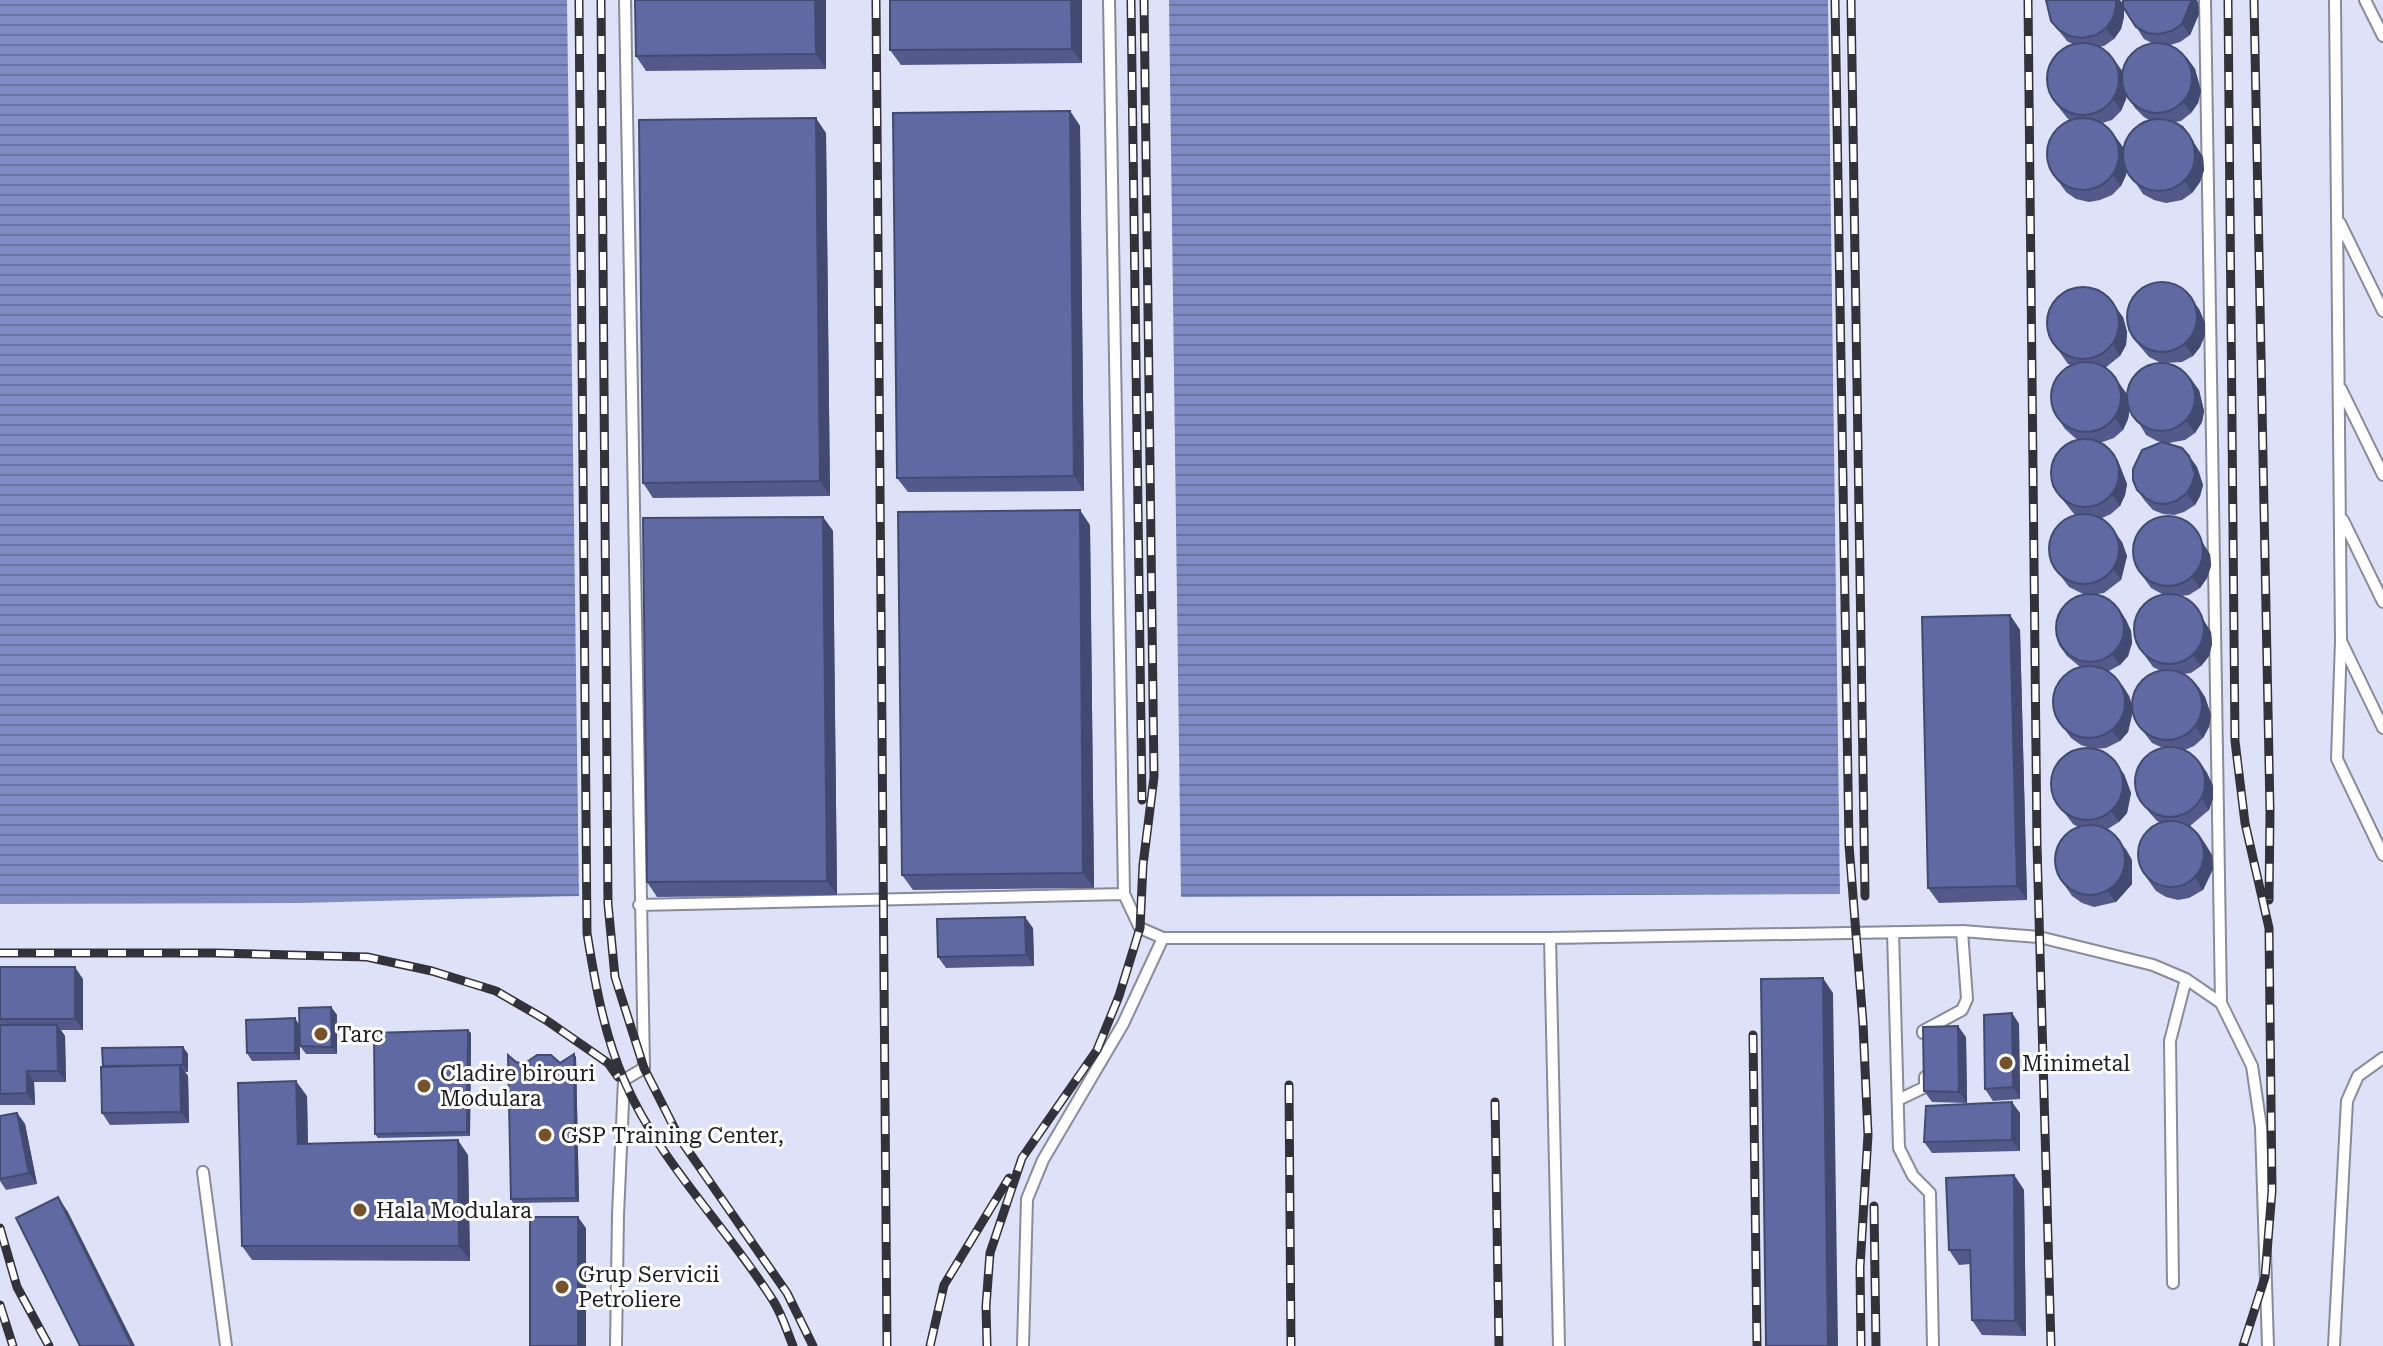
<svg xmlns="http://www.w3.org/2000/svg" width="2383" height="1346" font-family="'Roboto Serif',serif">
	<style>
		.built { fill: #dde2f9 }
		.water { fill: url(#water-rules) }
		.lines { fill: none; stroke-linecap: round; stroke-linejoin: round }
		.service-casing { stroke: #888b99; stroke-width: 14 }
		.service { stroke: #fff; stroke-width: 10 }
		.rail-casing { stroke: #32333a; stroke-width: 9 }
		.rail { stroke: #fff; stroke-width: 6; stroke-dasharray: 18; stroke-linecap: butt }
		.wall { fill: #535a8a; fill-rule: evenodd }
		.shaded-wall { fill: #434a71 }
		.building { fill: #6069a1; stroke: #434a71; stroke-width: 2 }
		.poi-dot { fill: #76522c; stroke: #fff; stroke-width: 3 }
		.labels { text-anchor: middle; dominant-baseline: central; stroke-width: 6; stroke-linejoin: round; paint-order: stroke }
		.poi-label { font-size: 22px; fill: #1c1d23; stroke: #fff; text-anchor: start }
	</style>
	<defs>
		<pattern id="water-rules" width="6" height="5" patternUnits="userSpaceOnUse" patternTransform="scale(2)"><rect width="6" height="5" fill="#808bc4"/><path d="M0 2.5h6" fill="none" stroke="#68719f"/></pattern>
	</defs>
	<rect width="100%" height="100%" fill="#e7ebfa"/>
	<path class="built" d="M567,0h1816v1346h-2383v-442l298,-1 280,-7z"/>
	<path class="water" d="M0,0h567l12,896 -281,7 -298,1z
		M1169,0h659l12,894 -659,3z"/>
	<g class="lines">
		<defs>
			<path id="service" d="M1109,0l15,894
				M2205,0l16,1003
				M2335,0l6,641 -4,118 46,96
				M2365,0l18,36
				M2340,223l43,88
				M2341,389l42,86
				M2343,520l40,82
				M2342,643l41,85
				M639,905l485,-11 16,34 23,10h387l412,-7 77,6 114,28 33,14 35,24 31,63 9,61 7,219
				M1893,932l6,216 14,28 17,17 3,153
				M1550,938l9,408
				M1923,1033v-2l39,-21 5,-11 -5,-68
				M1898,1100l27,-13v-10
				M203,1172l23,174
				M2173,1283l-3,-242 16,-62
				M616,1346l2,-131 6,-135 20,-12 -19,-1068
				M1023,1346l4,-147 16,-39 80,-136 40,-86
				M2334,1346l13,-245 11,-25 25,-18"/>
		</defs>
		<use href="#service" class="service-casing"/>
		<use href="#service" class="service"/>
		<defs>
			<path id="rail" d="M579,0l8,933c8,50 17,101 37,147 35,82 103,147 150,222 8,13 13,29 19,44
				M601,0l7,904 7,73 29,91 36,71 107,154 26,53
				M876,0l11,1346
				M1131,0l11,800
				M1835,0l14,845 14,178 5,112 -8,132 1,79
				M1851,0l14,896
				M2028,0l9,845 14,501
				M2228,0l7,741 10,82 24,105 3,263 -7,86 -22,69
				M2254,0l16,812 -1,88
				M0,953h215l152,4 65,14 64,20 50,29 62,43 10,14
				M1753,1035l4,311
				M1289,1085l2,261
				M1495,1102l4,244
				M1874,1206l2,140
				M0,1228l17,59 32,59
				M0,1305l13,41
				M930,1346l14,-61 65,-107
				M987,1346l-1,-40 4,-53 32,-95 75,-108 22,-54 21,-68 3,-63 11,-88 -10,-777"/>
		</defs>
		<use href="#rail" class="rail-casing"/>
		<use href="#rail" class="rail"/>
	</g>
	<path class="wall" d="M635,0h191v69l-180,2 -10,-15z
		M1082,0v63l-181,2 -11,-15z
		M2198,2l1,12 -9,21 -10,7 -10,3 17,13 8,11 6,22 -3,12 -7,10 -10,8 -5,1 7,4 20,31 1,13 -4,12 -8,11 -10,7 -16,3 -12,-3 -11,-6 -16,-24 -1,5 -5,11 -9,9 -12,5 -11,2 -13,-3 -10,-7 -16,-22 22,-49 -4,-2 -8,-10 -8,-11 22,-53 -7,-4 -16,-20 72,-17zM2124,8l20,31 8,4 -30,29 -23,-25 5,-1 10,-7 7,-10 3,-12zM2127,95l8,13 9,9 5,3 -26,29 -21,-26 10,-3 9,-9 5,-12z
		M1070,111l10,15 4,365 -176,1 -11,-14z
		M826,133l4,363 -177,2 -10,-15z
		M2199,309l6,14v12l-5,12 -7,9 -11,6 -17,1 34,27 5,21 -2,11 -7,11 -10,7 -16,3 20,13 8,11 6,18 -3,11 -5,9 -11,7 -10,3 -11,-1 -10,-4 -8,-9 -8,-11 24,-48 -4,-1 -11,-6 -16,-27 -2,11 -5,11 -9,8 -14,5 18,18 9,23 -2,11 -5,11 -9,8 -11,5 22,23 5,14 -6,24 -17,13 -6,1 21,15 7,11 5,11 1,12 -4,13 -8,9 -13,7 15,13 7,11 3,9 29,-34 -8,-4 -8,-11 19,-61 -13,-7 -15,-21 74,-13 1,12 -4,12 -7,10 -11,7 -8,1 11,6 19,30 1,12 -3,12 -8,10 -10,7 -7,1 21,23 6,18 -2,12 -6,11 -9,8 -9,4 14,11 8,12 6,13v12l-4,12 -19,16 8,7 8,12 6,10 1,14 -10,21 -14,8 -11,2 -12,-3 -10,-6 -15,-21 20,-47 -4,-2 -8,-9 -8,-11 22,-53 -11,-5 -16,-21 -3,-10 -5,20 -8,9 -14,7 -12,1 -13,-4 -10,-7 -8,-11 17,-60 -13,-11 -8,-11 24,-51 -14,-7 -16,-21 23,-51 -2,-1 -22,-28 26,-46 -4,-3 -9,-8 -8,-12 14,-52 -3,-1 -19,-27 74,-20 4,15 -1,13 -6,11 -15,12 7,5 15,23 32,-34 -10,-5 -17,-20z
		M823,517l10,14 4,364 -180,2 -10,-15z
		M1090,525l4,363 -181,2 -11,-15z
		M2010,615l10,15 7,270 -88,3 -11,-15z
		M2124,774l7,19 -4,20 -8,9 -13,8 20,19 6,11v24l-16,18 -22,5 -12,-4 -10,-7 -15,-22 23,-46 -7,-4 -16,-21z
		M1033,928l1,38 -88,2 -8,-11z
		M0,967l83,12v51h-22l4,6 1,46h-32l1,23h-35z
		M331,1007l6,8v39h-31l-6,-8z
		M2012,1013l7,11 1,75 -27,2 -8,-12z
		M295,1018l5,42 -48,1 -5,-8z
		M471,1033l-1,103 -92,2 -3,-4z
		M1966,1037l1,66 -35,-1 -8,-11z
		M183,1047l5,7v18h-3l3,4 1,47 -79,2 -8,-12 2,-46 -1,-1z
		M574,1054l2,3 3,145 -66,1 -2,-4 5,-137 8,2 36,-1z
		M307,1096l1,48 160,11 2,106 -218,-1 -10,-14z
		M17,1113l8,11 12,60 -31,6 -6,-9v-65z
		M2020,1113v38l-88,2 -8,-11z
		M2014,1175l10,15 2,146 -44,-1 -10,-15 -2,-56 -11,1 -10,-15z"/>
	<path class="shaded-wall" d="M815,0h11v69l-10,-15z
		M1071,0h11v63l-10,-14z
		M2116,0h4l4,5v12l-3,12 -7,10 -8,-11z
		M2191,0h6l1,2 1,12 -9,21 -8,-11z
		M2187,58l8,11 6,22 -3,12 -7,10 -8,-11z
		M2115,61l8,11 4,15 -1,12 -5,12 -8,-12z
		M1070,111l10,15 4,365 -10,-15z
		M816,118l10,15 4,363 -10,-15z
		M2183,126l20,31 1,13 -4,12 -8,11 -7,-12z
		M2115,136l8,11 4,15 -1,13 -5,11 -8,-11z
		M2191,298l8,11 6,14v12l-5,12 -7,9 -8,-11z
		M2115,306l8,11 4,15 -1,13 -6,11 -7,-11z
		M2191,379l8,11 5,21 -2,11 -7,11 -8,-12z
		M2119,383l8,11 3,12 -2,13 -5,11 -8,-12z
		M2110,450l8,11 9,23 -2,11 -5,11 -8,-11z
		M2189,456l8,11 6,18 -3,11 -5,9 -8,-12z
		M1080,510l10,15 4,363 -11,-15z
		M823,517l10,14 4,364 -10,-14z
		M2189,522l21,32 1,12 -4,12 -7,10 -8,-11z
		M2114,531l8,11 5,14 -6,24 -8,-12z
		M2192,602l19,30 1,12 -3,12 -8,10 -8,-11z
		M2119,609l7,11 5,11 1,12 -4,13 -8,9 -8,-11z
		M2010,615l10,15 7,270 -10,-14z
		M2122,685l7,11 4,12 -5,24 -8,9 -8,-11z
		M2198,686l7,11 6,18 -2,12 -6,11 -7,-11z
		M2199,761l8,12 6,13v12l-4,12 -7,-12z
		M2116,763l8,11 7,19 -4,20 -8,9 -8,-11z
		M2198,833l14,22 1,14 -10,21 -8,-12z
		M2118,838l14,22v24l-16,18 -8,-11z
		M1025,917l8,11 1,38 -8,-11z
		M75,967l8,12v51l-8,-11z
		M1823,978l10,15 5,353h-10z
		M331,1007l6,8v39l-5,-7z
		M2012,1013l7,11 1,75 -7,-12z
		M295,1018l5,8v34l-5,-7z
		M57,1025l8,11 1,46 -8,-11z
		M1958,1026l8,11 1,66 -8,-11z
		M468,1030l3,3 -1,103 -3,-4z
		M183,1047l5,7v18l-5,-7z
		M574,1054l2,3 3,145 -3,-4z
		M180,1065l8,11 1,47 -8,-11z
		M27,1071l7,11 1,23 -8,-12z
		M296,1081l11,15 1,63 -10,-15z
		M2012,1102l8,11v38l-8,-11z
		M17,1113l8,11 12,60 -8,-11z
		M458,1140l10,15 2,106 -11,-15z
		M2014,1175l10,15 2,146 -11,-15z
		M58,1197l10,15 67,134h-3z
		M578,1217l8,11v118h-8z"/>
	<path class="building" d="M635,0h180l1,54 -180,2z
		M890,0h181l1,49 -182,1z
		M2046,0h70v6l-3,12 -7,10 -10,7 -14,3 -12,-2 -11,-6 -8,-9z
		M2123,0h68v2l-9,22 -10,7 -13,3 -12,-1 -11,-6 -13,-20z
		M2122 78a35 35 0 1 1 70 0a35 35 0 1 1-70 0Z
		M2047 79a36 36 0 1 1 72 0a36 36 0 1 1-72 0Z
		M1070,111l4,365 -177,2 -4,-365z
		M2047 154a36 36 0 1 1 72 0a36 36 0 1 1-72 0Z
		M816,118l4,363 -177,2 -4,-363z
		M2123 155a36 36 0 1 1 72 0a36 36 0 1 1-72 0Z
		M2127 317a35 35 0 1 1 70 0a35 35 0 1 1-70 0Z
		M2047 323a36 36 0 1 1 72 0a36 36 0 1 1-72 0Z
		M2051 397a35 35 0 1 1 70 0a35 35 0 1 1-70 0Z
		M2127 397a34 34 0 1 1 68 0a34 34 0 1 1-68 0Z
		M2051 473a34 34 0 1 1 68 0a34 34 0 1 1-68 0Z
		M2162,442l20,6 7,8 6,18 -3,10 -5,9 -11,8 -10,3 -11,-1 -9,-5 -9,-8 -4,-10v-11l9,-19z
		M1080,510l3,363 -181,2 -4,-363z
		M2049 549a35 35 0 1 1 70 0a35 35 0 1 1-70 0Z
		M2133 551a35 35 0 1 1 70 0a35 35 0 1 1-70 0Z
		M823,517l4,364 -180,1 -4,-364z
		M2056 628a34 34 0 1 1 68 0a34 34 0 1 1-68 0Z
		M2134 629a35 35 0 1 1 70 0a35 35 0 1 1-70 0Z
		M2010,615l7,271 -89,2 -6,-271z
		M2053 702a36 36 0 1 1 72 0a36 36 0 1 1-72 0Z
		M2132 705a35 35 0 1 1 70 0a35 35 0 1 1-70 0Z
		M2135 782a35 35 0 1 1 70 0a35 35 0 1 1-70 0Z
		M2051 784a36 36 0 1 1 72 0a36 36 0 1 1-72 0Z
		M2138 854a33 33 0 1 1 66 0a33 33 0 1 1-66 0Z
		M2055 860a35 35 0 1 1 70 0a35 35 0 1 1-70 0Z
		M1025,917l1,38 -88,2 -1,-38z
		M0,967h75v52h-75z
		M1823,978l5,368h-62l-5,-367z
		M331,1007l1,40 -32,-1 -1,-38z
		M2012,1013l1,74 -28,2 -1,-74z
		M295,1018v35h-48l-1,-33z
		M0,1025h57l1,46h-31v22l-27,1z
		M1958,1026l1,66 -35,-1 -1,-64z
		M468,1030l-1,102 -92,2 -1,-101z
		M183,1047v18l-80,1 -1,-18z
		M574,1054l2,144 -65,1 -3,-144 8,7 8,2 13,-9h14l9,8z
		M180,1065l1,47 -79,1 -1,-46z
		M296,1081l2,63 160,-4 1,106h-217l-4,-163z
		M2012,1102v38l-88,2 2,-36z
		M17,1113l12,60 -29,6v-63z
		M2014,1175l1,146 -43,-1 -2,-70h-21l-3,-72z
		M58,1197l74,149h-52l-64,-128z
		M530,1217h48v129h-48z"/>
	<g class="poi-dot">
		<circle cx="321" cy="1034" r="8"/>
		<circle cx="2006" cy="1063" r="8"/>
		<circle cx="424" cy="1086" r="8"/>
		<circle cx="545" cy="1135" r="8"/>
		<circle cx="360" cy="1210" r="8"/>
		<circle cx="562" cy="1287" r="8"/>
	</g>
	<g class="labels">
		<g class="poi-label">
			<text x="337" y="1034">Tarc</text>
			<text x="2022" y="1063">Minimetal</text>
			<text x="440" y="1073">Cladire birouri<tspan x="440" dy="25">Modulara</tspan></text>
			<text x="561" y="1135">GSP Training Center,</text>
			<text x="376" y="1210">Hala Modulara</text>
			<text x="578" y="1274">Grup Servicii<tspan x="578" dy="25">Petroliere</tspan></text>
		</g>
	</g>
</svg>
